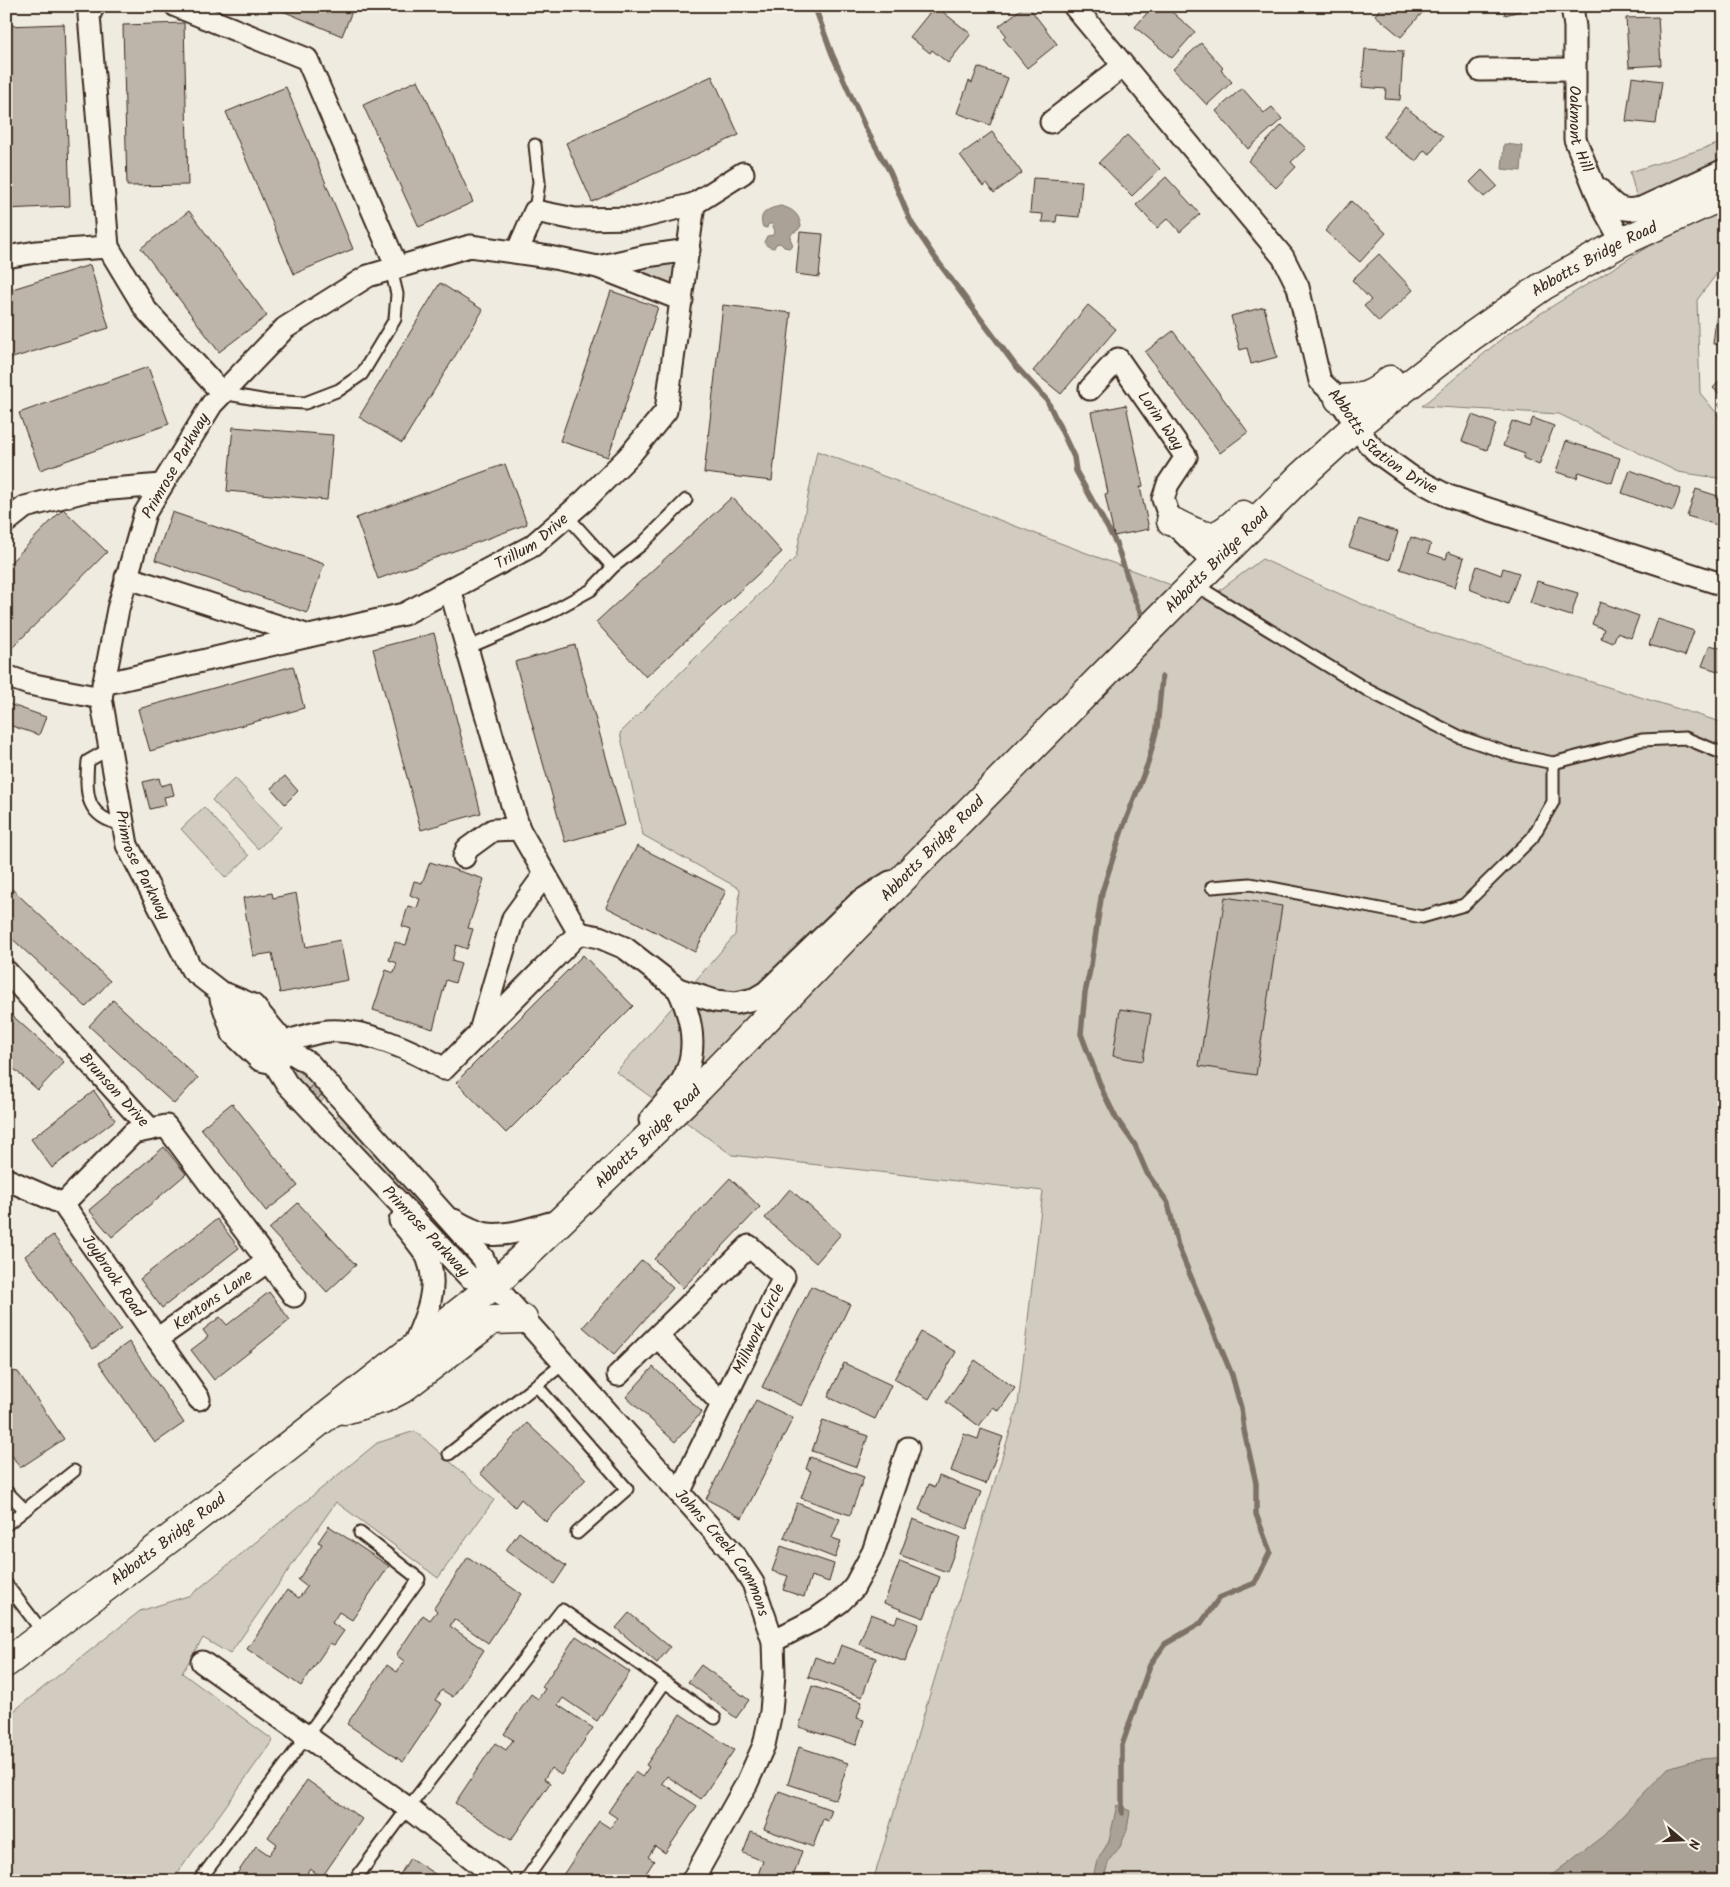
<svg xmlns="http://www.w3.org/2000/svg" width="1730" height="1887" font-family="Kalam,sans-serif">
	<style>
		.green { fill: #d1cbc0; stroke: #867a6f }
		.water { fill: #aaa296; stroke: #7e7266 }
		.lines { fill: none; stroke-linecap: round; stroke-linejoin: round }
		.stream { stroke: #7e7266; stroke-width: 5.5 }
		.building { fill: #bdb5aa; stroke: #3b2a1e }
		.lane-casing { stroke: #3b2a1e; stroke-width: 15 }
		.street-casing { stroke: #3b2a1e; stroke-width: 25 }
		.secondary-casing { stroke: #3b2a1e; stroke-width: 31 }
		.lane { stroke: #f7f3e8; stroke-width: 11 }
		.street { stroke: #f7f3e8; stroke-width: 21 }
		.secondary { stroke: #f7f3e8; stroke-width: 28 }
		.labels { text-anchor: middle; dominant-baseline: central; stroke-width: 4; stroke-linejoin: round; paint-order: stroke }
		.street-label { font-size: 16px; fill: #3b2a1e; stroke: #f7f3e8 }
	</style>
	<rect width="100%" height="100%" fill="#efebe0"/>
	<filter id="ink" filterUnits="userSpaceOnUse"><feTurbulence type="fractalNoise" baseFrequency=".02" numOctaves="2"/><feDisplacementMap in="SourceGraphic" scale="10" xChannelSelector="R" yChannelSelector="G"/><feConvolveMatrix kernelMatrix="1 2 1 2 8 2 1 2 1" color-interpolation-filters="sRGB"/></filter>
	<g filter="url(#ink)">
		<path class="green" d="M1724,142v122l-27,36 3,93 24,29v57l-46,-7 -119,-58 -137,-8 84,-71 143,-89 -19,-74z
			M674,260l3,5 -4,17 -6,3 -48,-19z
			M817,451l391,148 54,-40 149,67 313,97v1158h-851l145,-476 25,-214 -311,-36 -116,-83 119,-137 5,-46 -97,-54 -23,-102 176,-176z
			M235,778l46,49 -23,22 -46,-49z
			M204,807l45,49 -23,22 -45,-49z
			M296,1062l30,35 -5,5 -32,-33z
			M340,1113l133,149 -5,3 -133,-147z
			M415,1431l79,69 -56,78 -102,-76 -106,152 -27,-16 -21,35 91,67 -101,141h-166v-164l134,-106 51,-16 186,-152z"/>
		<path class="water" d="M1504,144l19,2 -2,25 -19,-2z
			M781,206c12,3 18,8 20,20l-3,4 -6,3 -2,5 3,7 -4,3 -5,-1 -4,-4 -4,1 -2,4c-5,-1 -8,-2 -10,-6l3,-6 6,-1 2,-4 -3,-7h-4l-1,4 -4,-1c-6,-15 7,-19 18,-21z
			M1724,1757v124h-180l59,-45 65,-68 25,-8z
			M1117,1805l13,6 -3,19 -7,17 -11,13 -6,21h-11l5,-20 12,-20z"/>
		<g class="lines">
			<path class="stream" d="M816,6l1,7 15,41 34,75 24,43 21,50 25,37 79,106 32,35 27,57 2,14 40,72 18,54 7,17
				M1122,1813v-68l28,-80 15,-21 36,-21 18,-25 36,-15 15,-31 -14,-38v-31l-12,-53 -3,-22 -9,-33 -54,-129 -10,-43 -21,-30 -12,-28 -19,-27 -13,-26 -22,-58 4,-41 6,-28 11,-73 20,-62 26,-67 9,-35 5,-51"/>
		</g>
		<path class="building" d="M271,6h83l-12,30z
			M883,6h22l-20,6z
			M935,6l36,28 -23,29 -16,-13 -2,3 -20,-16z
			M1025,6h3l29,38 -30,24 -24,-30 3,-3 -7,-9z
			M1121,6h15l-7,8z
			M1153,6h12l30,26 -23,26 -37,-31z
			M1382,6h46l-27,31 -26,-22z
			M1503,6h16l1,5 -15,4z
			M1658,17l3,48 -32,2 -3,-49z
			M184,23l4,162 -61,1 -4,-161z
			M64,24l6,182 -64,3v-183z
			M1201,43l22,25 -2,2 11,12 -25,23 -34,-36z
			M1365,49l38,2 -3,49 -15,-1 1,-10 -24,-2z
			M978,67l30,11 -18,47 -33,-12 12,-32 3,2z
			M712,76l27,59 -147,67 -26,-59z
			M1632,77l30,4 -6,43 -30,-3z
			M418,80l55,122 -54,25 -56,-122z
			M286,87l67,162 -59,25 -68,-162z
			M1242,88l22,25 8,-6 10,12 -34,30 -32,-38z
			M1405,107l38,29 -13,18 -6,-4 -8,11 -33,-24z
			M1282,125l24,23 -15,14 5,5 -20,21 -28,-27z
			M992,132l30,41 -28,20 -7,-10 -4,3 -23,-31z
			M1127,135l33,34 -28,27 -33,-34z
			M1482,170l15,16 -13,11 -14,-15z
			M1166,177l34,37 -20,18 -12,-14 -11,10 -21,-23z
			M1033,178l49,3 -3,36 -22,-2 -1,7h-14l1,-8 -13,-1z
			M1351,201l35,32 -26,29 -35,-31z
			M189,211l78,105 -48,36 -78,-104z
			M800,232l23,2 -4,43 -23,-3z
			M1379,254l34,36 -34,32 -15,-16 7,-6 -19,-20z
			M90,265l19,63 -103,32v-69z
			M440,283l43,27 -81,133 -43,-26z
			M611,291l47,16 -50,150 -48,-16z
			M1718,302h6v43l-11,-1z
			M723,305l68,8 -19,168 -68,-8z
			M1088,305l28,24 -55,65 -28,-23z
			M1264,307l13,50 -26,7 -4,-16 -7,2 -9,-34z
			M1173,331l75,101 -28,21 -75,-101z
			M148,367l21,57 -129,46 -21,-57z
			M1724,376v22l-11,-10z
			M1724,399v11l-6,-5z
			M1126,405l17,81 -3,1 9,42 -35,7 -9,-42 3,-1 -17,-81z
			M1472,415l24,9 -9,26 -25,-9z
			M1533,418l21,8 -15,39 -16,-7 2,-4 -22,-8 9,-25 17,6z
			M233,427l100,8 -6,65 -100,-9z
			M1566,441l54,17 -8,25 -33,-11 -2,6 -21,-6z
			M505,464l22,60 -149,55 -22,-61z
			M1630,470l51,19 -8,22 -51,-18z
			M1696,489l28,9v29l-37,-11z
			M732,497l50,55 -136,125 -50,-55z
			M63,509l44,43 -96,97 -5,-5v-77z
			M172,512l152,52 -17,49 -152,-53z
			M1359,519l39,13 -9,28 -40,-13z
			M1411,537l20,7 -3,9 18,6 2,-7 16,6 -9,29 -55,-18z
			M1477,566l24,9 2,-7 16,5 -11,31 -39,-15z
			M1537,581l41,12 -7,23 -41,-13z
			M1600,602l39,14 -8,22 -14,-5 -4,10 -12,-5 3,-9 -12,-5z
			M1658,619l36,12 -9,25 -36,-11z
			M434,633l47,180 -60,17 -48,-181z
			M575,645l50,180 -60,17 -50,-180z
			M1710,645l14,4v24l-22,-7z
			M293,666l11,42 -154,43 -12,-42z
			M6,703l40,14 -7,18 -33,-11z
			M285,776l13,15 -13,13 -14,-16z
			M159,778l2,8 10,-3 3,12 -10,2 2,8 -16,4 -7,-27z
			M637,846l89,45 -31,61 -89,-45z
			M430,862l54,17 -16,49 5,1 -6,20 -11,-4 -4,16 9,3 -6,19 -9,-3 -13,49 -60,-19 13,-40 8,3 3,-10 -8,-3 6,-18 11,3 5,-16 -9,-3 6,-20 9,2 3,-9 -10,-4 4,-14 8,2z
			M12,889l98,92 -24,26 -80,-74v-38z
			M272,893l1,5 23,-5 10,54 34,-7 8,40 -68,13 -8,-40 -19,3 -10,-58z
			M1225,897l57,9 -26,169 -57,-9z
			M583,955l50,51 -127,127 -50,-51z
			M113,1000l85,78 -24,26 -85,-78z
			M1120,1009l31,5 -8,47 -30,-5z
			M6,1010l58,52 -26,28 -32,-28z
			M315,1083l9,10 -8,7 -9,-10z
			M94,1091l21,29 -63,48 -21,-29z
			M232,1103l66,83 -32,25 -65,-83z
			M164,1147l22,27 -74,63 -23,-27z
			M730,1178l30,29 -77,81 -29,-29z
			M790,1189l51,45 -25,29 -51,-45z
			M298,1203l58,62 -29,27 -58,-63z
			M217,1219l22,29 -77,60 -22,-29z
			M6,1224l6,7 -6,5z
			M53,1235l68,94 -28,20 -68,-93z
			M642,1260l31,28 -59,66 -31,-27z
			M811,1286l39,18 -48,102 -40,-19z
			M269,1292l21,28 -76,60 -23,-30 17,-13 -5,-7 17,-13 7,8z
			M921,1332l35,20 -27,47 -35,-20z
			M129,1342l55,81 -29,20 -56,-80z
			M975,1360l40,28 -16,23 -6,-4 -14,19 -33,-24z
			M844,1363l47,22 -16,34 -47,-22z
			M653,1367l49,45 -27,30 -49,-45z
			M6,1370l12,2 46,67 -44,29 -14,-22z
			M756,1400l37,18 -51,100 -36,-19z
			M823,1420l45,16 -11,31 -45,-16z
			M527,1423l59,56 -40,43 -25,-23 -6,8 -35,-34z
			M981,1429l22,8 -17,47 -35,-13 13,-37 14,5z
			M810,1457l54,20 -14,38 -49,-17 10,-27 -5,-2z
			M939,1476l42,16 -14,37 -48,-19 10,-26 6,3z
			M797,1503l43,16 -8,19 9,3 -6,17 -51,-20z
			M913,1519l47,18 -13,35 -47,-17z
			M329,1526l60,40 -37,54 -13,-8 -7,11 12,8 -10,14 -4,-2 -29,43 -54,-37 40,-59 12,8 8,-11 -9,-7 24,-36 -4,-2z
			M519,1532l47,34 -12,18 -48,-34z
			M781,1546l53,18 -5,18 -18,-6 -7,21 -21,-7 5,-14 -16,-5z
			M468,1557l53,37 -33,49 -34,-24 -4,7 34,24 -31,47 -11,-7 -7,10 7,4 -39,58 -56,-38 40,-59 10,7 7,-11 -8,-6 27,-40 7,5 7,-9 -3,-3z
			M900,1561l40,16 -16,41 -40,-15z
			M629,1613l41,34 -13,16 -41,-35z
			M871,1614l24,9 3,-7 21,8 -14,38 -46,-18z
			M576,1636l54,36 -33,49 -34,-23 -5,7 35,23 -32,47 -10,-7 -7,11 6,4 -39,57 -56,-37 40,-60 11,7 7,-10 -9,-6 27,-40 7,5 7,-10 -3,-2z
			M841,1645l35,13 -14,39 -54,-20 7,-20 19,7z
			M701,1665l48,35 -13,18 -48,-36z
			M812,1686l50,16 -5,16 7,2 -8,25 -57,-18z
			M680,1714l54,36 -33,49 -34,-23 -5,7 35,23 -32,47 -10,-7 -7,11 6,4 -13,20h-82l40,-60 11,7 7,-10 -9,-6 27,-40 7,5 7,-10 -3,-2z
			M799,1747l49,16 -12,37 -48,-16z
			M307,1780l55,39 -40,58 -12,-8 -7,10 2,2h-73l24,-35 13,9 8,-11 -9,-7z
			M779,1791l53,19 -4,11 -5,-2 -10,28 -49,-18z
			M751,1832l51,19 -9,26 9,4 -46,-1 7,-19 -20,-8z
			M410,1858l36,23h-50z"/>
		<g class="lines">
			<defs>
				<path id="lane" d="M535,211l4,-29 -4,-37
					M222,393l45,8 38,2 34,-13 23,-16 33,-55 2,-25 -6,-25
					M613,567l28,-22 45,-45
					M1194,584l175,107 91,46 50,17 43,9 89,-23 43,-2 39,16
					M467,648l82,-35 42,-23 22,-23 -46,-51
					M109,749l-21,12c-3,34 -2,57 36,64
					M1212,887l38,-3 172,33 42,-12 68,-67 21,-36v-39
					M536,1385l91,104 -50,44
					M449,1454l114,-90
					M6,1491l19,19
					M6,1525l68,-54
					M6,1584l39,51
					M665,1682l50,36
					M199,1881l107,-144 113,-158 -59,-46
					M354,1881l54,-73 154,-198 103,72 -140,199"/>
				<g id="street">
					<path d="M94,6l-5,9 19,232"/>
					<path d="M176,6l131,53 90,208"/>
					<path id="s1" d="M1074,6l209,251 15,30 22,94 19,18 29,44 10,10 32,23 38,20 276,89"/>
					<path id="s2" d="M1572,6l3,21v112l27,67 20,36"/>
					<path d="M1480,70l94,-1"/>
					<path d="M1051,122l72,-56"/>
					<path d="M1599,189c14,16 20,24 42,19l83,-38"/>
					<path d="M517,252l18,-41 40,8 64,-1 55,-14"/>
					<path d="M6,257l30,-5 72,-5 38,63 76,83"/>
					<path d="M598,267l48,-11 43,-6"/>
					<path id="s3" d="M682,300l-84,-33 -49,-10 -79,-11 -102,30 -83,52 -73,76 -67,109 -27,96 -17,89 26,147 65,125 27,21 51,55 9,-1 31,19 173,194 11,27 240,269 19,29 20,58 1,33 -3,38 -7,33 -17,38 -55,98"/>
					<path id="s4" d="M1090,389l28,-30 68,98 -18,27 -5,15 8,22 43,42"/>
					<path d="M6,522l19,-15 61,-16 76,-6"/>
					<path d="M126,577l183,59"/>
					<path d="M450,589l69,240 60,104"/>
					<path d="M6,676l23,8 72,14"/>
					<path id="s5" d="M103,684l301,-70 128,-68 52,-45 45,-45 37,-45 28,-207 49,-31"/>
					<path d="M464,857l3,-8 26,-19 26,-1"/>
					<path id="s6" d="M6,971l144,158"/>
					<path d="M226,994l27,11 25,30 1,10"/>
					<path id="s7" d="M221,999l12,35 27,26 14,3 13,21 182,193 25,8"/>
					<path d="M480,1031l33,-113 32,-44"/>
					<path d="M274,1063l13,-12 7,-12c11,-3 23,-7 34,-8 35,-3 87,20 116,38l135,-136 20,4 26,11 53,41 37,12 21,2 18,-4 12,-7 93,-90 31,-20"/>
					<path d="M650,1120c8,-10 17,-19 25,-29 25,-31 19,-69 3,-102"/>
					<path id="s8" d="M6,1179l57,25 136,195"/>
					<path d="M63,1204l70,-71 33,-7 128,170"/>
					<path d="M454,1220c10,6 22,12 33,14 24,3 52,-9 75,-14"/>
					<path d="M400,1221c7,9 24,28 28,38 12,31 -4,62 -16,90"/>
					<path d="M658,1337l64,67"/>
					<path id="s9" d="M157,1339l111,-78"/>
					<path d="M618,1375l131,-129 35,31 -105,216"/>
					<path d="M773,1641l43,-22 24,-17 13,-13 20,-37 35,-104"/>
					<path d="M202,1662l206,146 93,73"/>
				</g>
				<g id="secondary">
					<path d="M1339,399c24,-1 33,-2 51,-19"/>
					<path d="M1171,521c36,17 41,25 72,-6"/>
					<path d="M344,1410l41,-12 17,-9 90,-69 31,-1"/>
					<path id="s10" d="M6,1663l179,-136 309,-242 205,-197 217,-223 232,-235 152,-153 56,-51 116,-90 71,-50 79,-44 102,-47"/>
				</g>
			</defs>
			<use href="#lane" class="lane-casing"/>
			<use href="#street" class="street-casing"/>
			<use href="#secondary" class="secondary-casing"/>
			<use href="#lane" class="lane"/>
			<use href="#street" class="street"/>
			<use href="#secondary" class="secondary"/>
		</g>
	</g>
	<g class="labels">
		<g class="street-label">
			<text stroke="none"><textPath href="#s2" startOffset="124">Oakmont Hill</textPath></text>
			<text stroke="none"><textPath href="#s10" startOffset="2126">Abbotts Bridge Road</textPath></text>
			<text stroke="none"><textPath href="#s4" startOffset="116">Lorin Way</textPath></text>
			<text stroke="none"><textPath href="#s1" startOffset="545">Abbotts Station Drive</textPath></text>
			<text transform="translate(176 466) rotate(-60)">Primrose Parkway</text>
			<text stroke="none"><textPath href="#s5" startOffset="456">Trillum Drive</textPath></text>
			<text stroke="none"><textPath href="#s10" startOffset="1641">Abbotts Bridge Road</textPath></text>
			<text stroke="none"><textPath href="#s10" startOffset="1236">Abbotts Bridge Road</textPath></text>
			<text stroke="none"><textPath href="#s3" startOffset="1021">Primrose Parkway</textPath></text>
			<text stroke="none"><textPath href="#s6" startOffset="161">Brunson Drive</textPath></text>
			<text stroke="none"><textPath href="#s10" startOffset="831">Abbotts Bridge Road</textPath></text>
			<text stroke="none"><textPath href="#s7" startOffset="316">Primrose Parkway</textPath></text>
			<text stroke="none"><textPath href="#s8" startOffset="150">Joybrook Road</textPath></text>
			<text stroke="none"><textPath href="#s9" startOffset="68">Kentons Lane</textPath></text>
			<text transform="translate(759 1329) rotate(-64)">Millwork Circle</text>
			<text stroke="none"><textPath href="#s10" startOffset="204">Abbotts Bridge Road</textPath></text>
			<text stroke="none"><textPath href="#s3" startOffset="1935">Johns Creek Commons</textPath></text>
		</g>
	</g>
	<rect width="1730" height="1887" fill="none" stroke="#f7f3e8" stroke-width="25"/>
	<rect x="12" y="12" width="1705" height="1862" fill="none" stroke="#3b2a1e" stroke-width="2" filter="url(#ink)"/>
	<g transform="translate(1682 1840) rotate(109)" stroke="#f7f3e8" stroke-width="4" paint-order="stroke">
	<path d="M0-4L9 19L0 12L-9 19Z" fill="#3b2a1e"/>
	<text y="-8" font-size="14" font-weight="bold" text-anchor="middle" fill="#3b2a1e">N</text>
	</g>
</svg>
